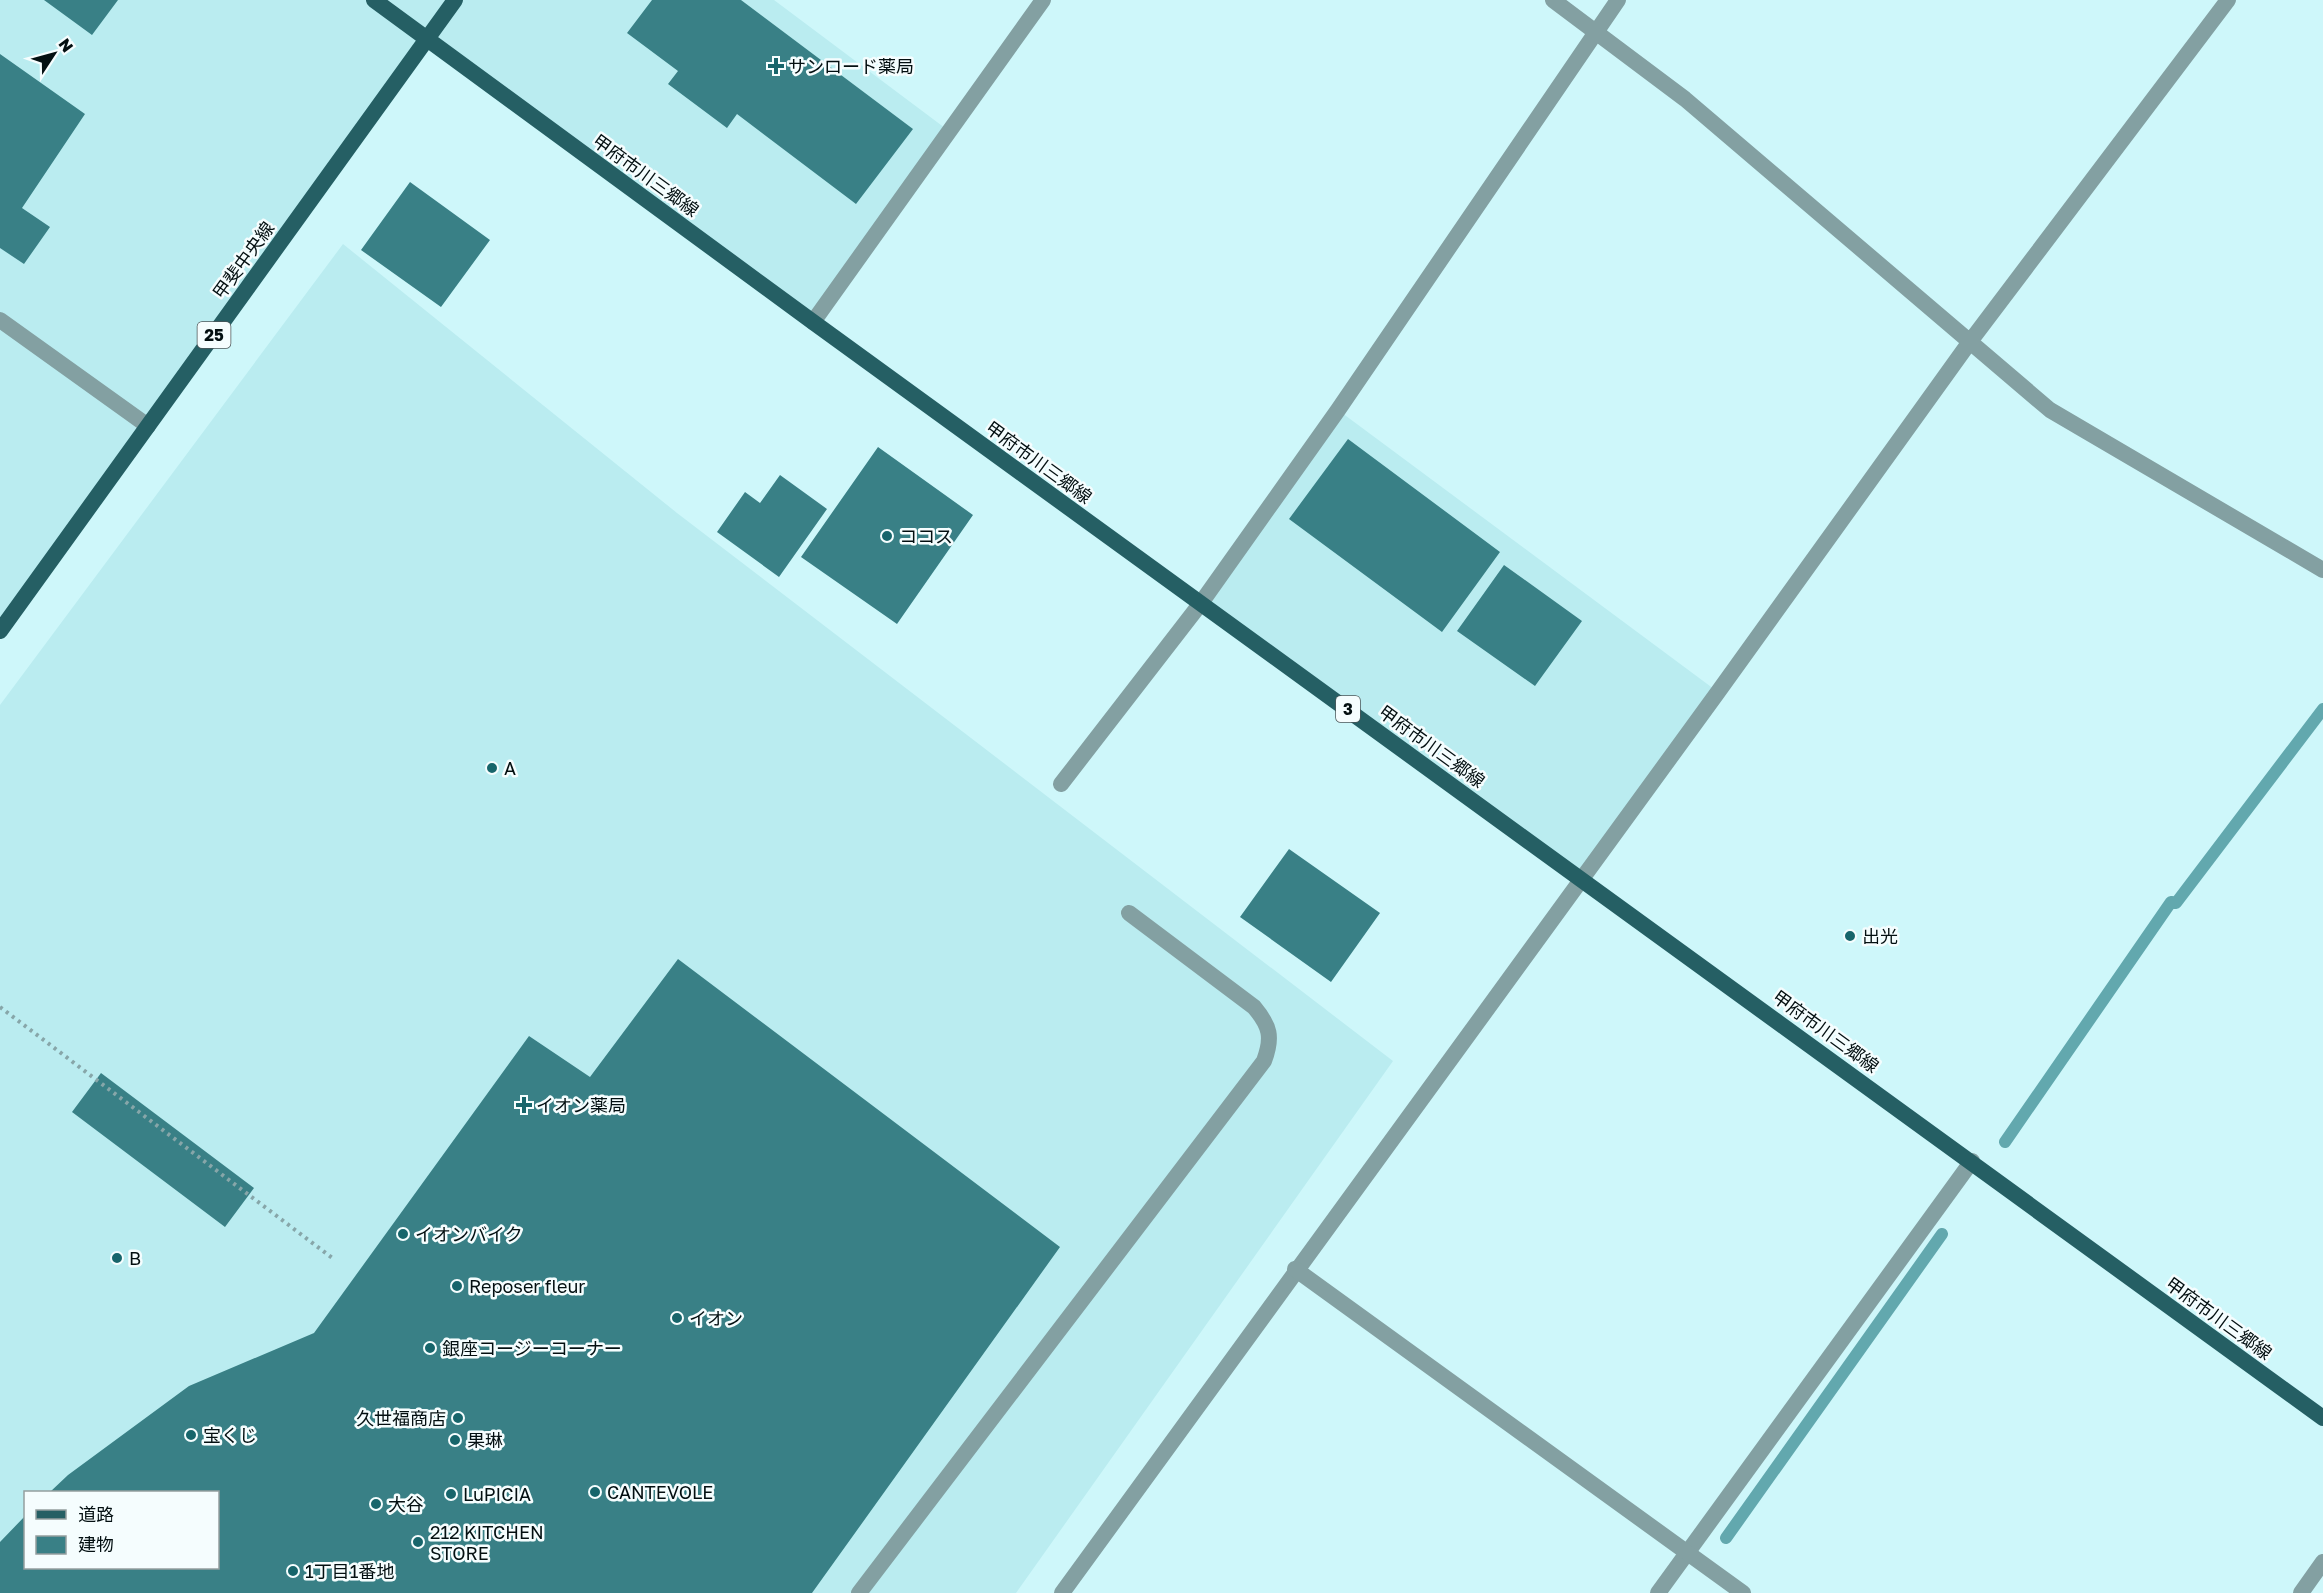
<svg xmlns="http://www.w3.org/2000/svg" width="2323" height="1593" font-family="'Golos Text','Noto Sans JP',sans-serif">
	<style>
		.built { fill: #baecf0; fill-rule: evenodd }
		.lines { fill: none; stroke-linecap: round; stroke-linejoin: round }
		.stream { stroke: #62a8ae; stroke-width: 12 }
		.building { fill: #398086 }
		.path { stroke: #87a6a9; stroke-width: 4; stroke-dasharray: 3 4.5; stroke-linecap: butt }
		.service { stroke: #83a0a2; stroke-width: 16 }
		.minor { stroke: #83a0a2; stroke-width: 16 }
		.tertiary { stroke: #83a0a2; stroke-width: 16 }
		.primary { stroke: #255f64; stroke-width: 16 }
		.poi-dot { fill: #17656b; stroke: #f5fdfe; stroke-width: 2 }
		.labels { text-anchor: middle; dominant-baseline: central; stroke-width: 5; stroke-linejoin: round; paint-order: stroke }
		.shield { fill: #f5fdfe; stroke: #4c5658; stroke-width: 1.5 }
		.shield-label { font-size: 16px; font-weight: bold; fill: #030f11 }
		.poi-label { font-size: 18px; fill: #030f11; stroke: #f5fdfe; text-anchor: start }
		.street-label { font-size: 18px; fill: #030f11; stroke: #f5fdfe }
	</style>
	<rect width="100%" height="100%" fill="#cef7fa"/>
	<path class="built" d="M0,0h774l175,131 -136,191 -386,-283 -427,592z
		M343,244l334,269 716,548 -377,532h-1016v-888zM26,1492h192v76h-192z
		M1338,410l380,282 -136,187 -381,-276z"/>
	<g class="lines">
		<path class="stream" d="M2005,1142l166,-240 5,1 147,-194
			M1726,1538l216,-304"/>
	</g>
	<path class="building" d="M44,0h74l-26,35z
		M652,0h89l172,129 -57,75 -119,-90 -10,14 -59,-44 10,-13 -51,-38z
		M0,54l85,60 -63,94 28,19 -26,37 -24,-16z
		M410,182l80,58 -49,67 -80,-57z
		M1348,439l152,113 -58,80 -153,-113z
		M878,447l95,68 -76,109 -96,-67z
		M780,475l47,34 -48,68 -62,-45 28,-40 15,11z
		M1504,565l78,56 -47,65 -78,-55z
		M1289,849l91,64 -49,69 -91,-65z
		M678,959l382,288 -248,346h-812v-51l26,-27v53h192v-76h-168l18,-17 121,-89 125,-53 215,-297 61,41z
		M101,1073l153,115 -29,39 -153,-115z"/>
	<g class="lines">
		<path class="path" d="M0,1007l335,253"/>
		<path class="service" d="M1061,784l140,-181
			M859,1593l405,-532c9,-24 6,-35 -10,-54l-125,-94"/>
		<path class="minor" d="M1553,0l132,99 365,311 273,160
			M813,322l230,-322
			M1201,603l137,-193 280,-410
			M1062,1593l656,-901 251,-349 259,-343
			M1658,1593l314,-432"/>
		<path class="tertiary" d="M0,320l148,106
			M1295,1269l448,324
			M2301,1593l22,-31"/>
		<path class="primary" d="M374,0l439,322 1510,1096
			M0,631l455,-631"/>
	</g>
	<g class="poi-dot">
		<path d="M773 57h6v6h6v6h-6v6h-6v-6h-6v-6h6z"/>
		<circle cx="887" cy="536" r="6"/>
		<circle cx="492" cy="768" r="6"/>
		<circle cx="1850" cy="936" r="6"/>
		<path d="M521 1096h6v6h6v6h-6v6h-6v-6h-6v-6h6z"/>
		<circle cx="403" cy="1234" r="6"/>
		<circle cx="117" cy="1258" r="6"/>
		<circle cx="457" cy="1286" r="6"/>
		<circle cx="677" cy="1318" r="6"/>
		<circle cx="430" cy="1348" r="6"/>
		<circle cx="458" cy="1418" r="6"/>
		<circle cx="191" cy="1435" r="6"/>
		<circle cx="455" cy="1440" r="6"/>
		<circle cx="595" cy="1492" r="6"/>
		<circle cx="451" cy="1494" r="6"/>
		<circle cx="376" cy="1504" r="6"/>
		<circle cx="418" cy="1542" r="6"/>
		<circle cx="293" cy="1571" r="6"/>
	</g>
	<g class="labels">
		<g class="shield">
			<rect x="197.5" y="322" width="33" height="26" rx="4.5"/>
			<rect x="1336" y="696" width="24" height="26" rx="4.5"/>
		</g>
		<g class="shield-label">
			<text x="214" y="335">25</text>
			<text x="1348" y="709">3</text>
		</g>
		<g class="poi-label">
			<text x="788" y="66">サンロード薬局</text>
			<text x="899" y="536">ココス</text>
			<text x="504" y="768">A</text>
			<text x="1862" y="936">出光</text>
			<text x="536" y="1105">イオン薬局</text>
			<text x="415" y="1234">イオンバイク</text>
			<text x="129" y="1258">B</text>
			<text x="469" y="1286">Reposer fleur</text>
			<text x="689" y="1318">イオン</text>
			<text x="442" y="1348">銀座コージーコーナー</text>
			<text x="446" y="1418" text-anchor="end">久世福商店</text>
			<text x="203" y="1435">宝くじ</text>
			<text x="467" y="1440">果琳</text>
			<text x="607" y="1492">CANTEVOLE</text>
			<text x="463" y="1494">LuPICIA</text>
			<text x="388" y="1504">大谷</text>
			<text x="430" y="1532">212 KITCHEN<tspan x="430" dy="21">STORE</tspan></text>
			<text x="305" y="1571">1丁目1番地</text>
		</g>
		<g class="street-label">
			<text transform="translate(646 175) rotate(36)">甲府市川三郷線</text>
			<text transform="translate(243 260) rotate(-54)">甲斐中央線</text>
			<text transform="translate(1039 462) rotate(36)">甲府市川三郷線</text>
			<text transform="translate(1432 746) rotate(36)">甲府市川三郷線</text>
			<text transform="translate(1826 1031) rotate(36)">甲府市川三郷線</text>
			<text transform="translate(2219 1318) rotate(36)">甲府市川三郷線</text>
		</g>
	</g>
	<rect x="24" y="1491" width="195" height="78" fill="#f5fdfe" stroke="#949e9f" stroke-width="1.5"/>
	<rect x="36" y="1510" width="30" height="9" fill="#255f64" stroke="#949e9f" stroke-width="1.5"/>
	<text x="78" y="1521" font-size="18" fill="#030f11">道路</text>
	<rect x="36" y="1536" width="30" height="18" fill="#398086" stroke="#949e9f" stroke-width="1.5"/>
	<text x="78" y="1551" font-size="18" fill="#030f11">建物</text>
	<g transform="translate(54 54) rotate(54)" stroke="#f5fdfe" stroke-width="4.5" paint-order="stroke">
	<path d="M0-4.5L10 22L0 15L-10 22Z" fill="#030f11"/>
	<text y="-9" font-size="16" font-weight="bold" text-anchor="middle" fill="#030f11">N</text>
	</g>
</svg>
